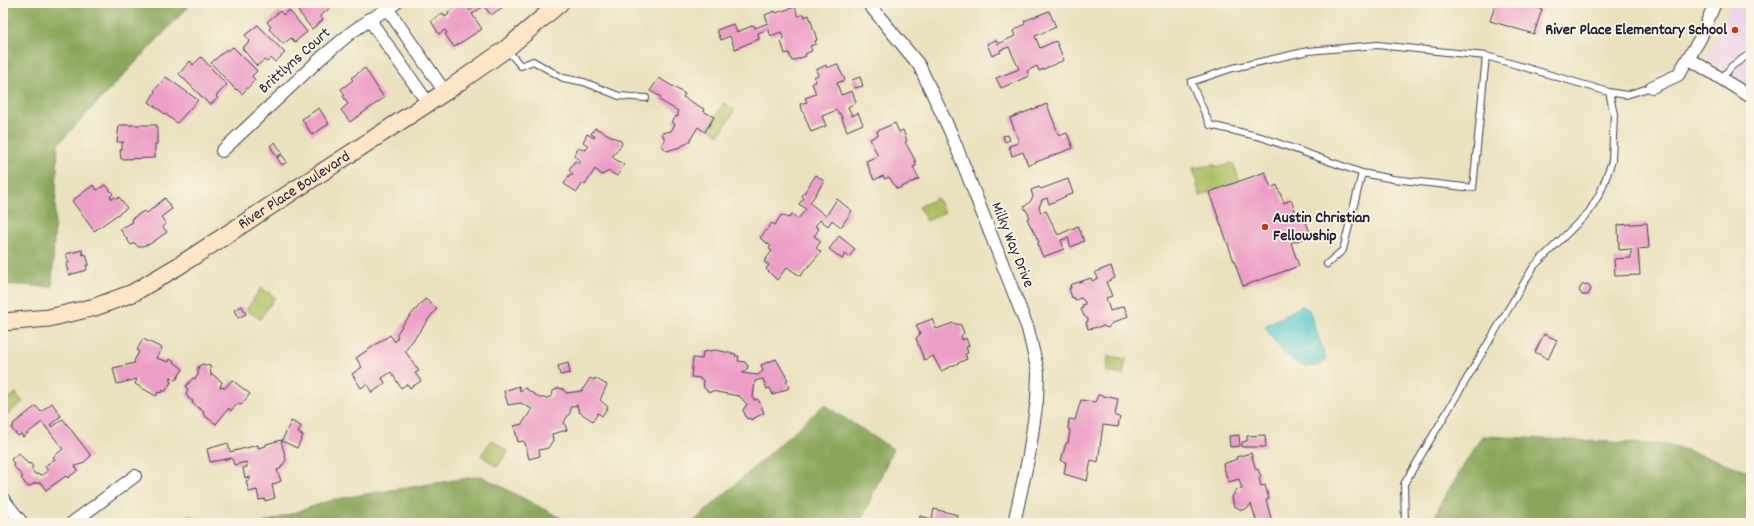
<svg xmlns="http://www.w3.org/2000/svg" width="1754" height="526" font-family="Dekko,sans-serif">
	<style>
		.built { fill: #edd1e9 }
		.green { fill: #acc064; stroke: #677150 }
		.forest { fill: #89a65a; stroke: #56644a }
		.water { fill: #5dcad0; stroke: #407686 }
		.building { fill: #ec9ec6 }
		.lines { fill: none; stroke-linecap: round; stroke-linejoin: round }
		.lane-casing { stroke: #403f4f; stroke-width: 8 }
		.street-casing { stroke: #403f4f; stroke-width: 14 }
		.secondary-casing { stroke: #403f4f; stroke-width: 19 }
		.lane { stroke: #fff; stroke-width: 6 }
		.street { stroke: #fff; stroke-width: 12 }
		.secondary { stroke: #fde5c5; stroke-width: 17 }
		.poi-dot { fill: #c8321e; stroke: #fcf5e5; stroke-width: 1.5 }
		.labels { text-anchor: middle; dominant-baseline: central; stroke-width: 3.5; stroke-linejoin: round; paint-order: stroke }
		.poi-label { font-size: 16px; font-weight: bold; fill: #22223b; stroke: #fcf5e5; text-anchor: end }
		.street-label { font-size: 16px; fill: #22223b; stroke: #fcf5e5 }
	</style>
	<rect width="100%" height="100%" fill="#fcf5e5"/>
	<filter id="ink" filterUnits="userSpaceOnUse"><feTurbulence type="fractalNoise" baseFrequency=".025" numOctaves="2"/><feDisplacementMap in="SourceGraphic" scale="8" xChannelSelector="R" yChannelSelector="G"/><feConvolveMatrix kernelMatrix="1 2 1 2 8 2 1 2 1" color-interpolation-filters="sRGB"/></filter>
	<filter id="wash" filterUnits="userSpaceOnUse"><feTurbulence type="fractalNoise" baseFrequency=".012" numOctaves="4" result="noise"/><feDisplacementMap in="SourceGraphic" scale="16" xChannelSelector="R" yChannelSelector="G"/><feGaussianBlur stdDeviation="0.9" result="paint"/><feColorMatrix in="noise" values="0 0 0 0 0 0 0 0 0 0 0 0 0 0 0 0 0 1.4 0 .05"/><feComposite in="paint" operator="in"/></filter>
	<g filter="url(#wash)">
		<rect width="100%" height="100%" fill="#eae1be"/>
		<path class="built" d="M1731,3h20v84l-44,-29z"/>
		<path class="green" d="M724,103l11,7 -16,25 -11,-7z
			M1233,163l7,19 -40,14 -7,-28 20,-3 7,2z
			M937,198l8,14 -18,9 -8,-14z
			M261,288l14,9 -15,22 -14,-9z
			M1108,356l18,3 -3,16 -17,-3z
			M16,393l7,9 -20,16v-15z
			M492,440l16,12 -11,15 -16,-12z
			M188,515l25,8h-27z"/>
		<path class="forest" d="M3,3h189l-134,141 -6,143 -49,-3z
			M824,405l69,44 -33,74h-168z
			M1482,436l189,9 80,27v51h-318l7,-19z
			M481,476l89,47h-307l72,-24z"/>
		<path class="water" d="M1302,306l7,4 17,50c-24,22 -51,-16 -61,-34z"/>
		<g id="blocks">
			<path class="building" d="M292,3h34l4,5 -10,8 3,4 -11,9z
				M462,3h2l6,8 10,-8h25l1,2 -15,10 -7,-9 -12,8 10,15 -28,18 -9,-13 2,-1 -2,-3 -6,4 -8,-13 12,-8 2,4 4,-3 -1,-2z
				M1496,3l12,2 3,-2 8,4 2,-4 21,6 -8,25 -44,-13z
				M795,7l3,9 6,-2 1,3 4,-2 8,25 -2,1 1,3 -6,2 2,5 -7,3 1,2 -14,5 -3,-8 -4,1 -4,-13 3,-1 -3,-8 -10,4 -3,-7 -10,4 1,6 -24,10 -5,-13 -9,4 -4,-10 16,-6 4,8 17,-7 1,3 13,-5 -3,-8 10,-4 1,2z
				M289,10l18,22 -12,10 -4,-4 -8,6 -14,-15 2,-2 -4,-5 13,-11 3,4z
				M1049,11l7,16 -21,9 5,12 16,-7 8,19 -25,11 -2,-5 -10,5 2,5 -28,12 -5,-10 23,-9 -10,-22 -9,3 1,2 -9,4 -5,-12 9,-4 2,4 17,-8 -2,-5 12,-7 -1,-3z
				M258,25l27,28 -10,9 -4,-4 -4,4 -3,-2 -7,6 -15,-18 8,-7 -5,-6z
				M233,47l24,24 -5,5 3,4 -13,14 -5,-5 -1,1 -25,-27 16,-14 1,2z
				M201,57l26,28 -11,11 2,2 -8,7 -31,-31 11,-13 3,4z
				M837,64l8,16 -8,3 4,12 11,-4 4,11 -8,5 4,9 6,-3 5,11 -16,7 -7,-18 -2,1 -1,-4 -15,6 4,10 -15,6 -11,-28 7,-2 -2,-4 11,-4 -4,-11 4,-1 -2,-5 4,-2 -2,-5 10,-5 1,3z
				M365,68l19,30 -34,24 -9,-12 7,-6 -5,-8 2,-1 -4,-6 12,-9 -2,-2z
				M166,77l32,23 -21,23 -28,-21 6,-10 -1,-1z
				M860,77l3,9 -8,2 -3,-8z
				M659,78l26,16 -2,3 21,12 -1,2 11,6 -9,15 -7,-5 -9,15 -9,5 -13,4 -6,-6 4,-5 -3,-7 9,-2 4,-7 -3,-2 4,-6 2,1v-6l-19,-11 2,-3 -11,-6z
				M1047,104l12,32 8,-3 6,15 -45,17 -5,-13 -11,4 -3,-10 9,-3v-4l-8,-21z
				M319,108l10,16 -17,11 -10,-16z
				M895,123l4,9 4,-2 4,11 -2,1 10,18 1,6 -3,1 6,12 -22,10 -8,-12 -4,2 -2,-3 -9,4 -8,-19 12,-5 -8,-17 8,-4 -1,-4z
				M119,125h38v19h-2v14l-34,1 -1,-9 2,-1v-6l2,-1h-7z
				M595,128l26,13 1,3 -10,13 12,8 -7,11 -8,-5 -7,4 -7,-6 -10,16 -2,-2 -6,9 -13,-8 6,-10 2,2 1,-2 -4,-4 6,-9 4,3 2,-3 -7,-5 4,-8 8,2 3,-4 -6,-4 4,-8 7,4 1,-2 -4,-2z
				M1008,135l2,5 -5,2 -2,-6z
				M275,142l7,11 -5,4 -7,-11z
				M282,155l5,7 -5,3 -5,-7z
				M1265,172l6,16 6,-3 7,18 7,-3 7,18 6,-2 7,20 -20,7 8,23 -56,20 -34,-94z
				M816,175l8,6 -14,22 16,13 11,-17 15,12 -11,16 -9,-7 -4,6 -8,-6 -5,6 4,3 -5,7 7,5 -5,7 5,4 -21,24 -13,-9 -10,13 -11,-11 3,-4 -5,-3 8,-11 -3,-2 2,-3 -11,-8 12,-15 3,2 6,-10 8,3 3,-4 6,5 8,-10 -7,-5 5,-6 -2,-2z
				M1068,179l5,14 -24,11 -2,-6 -5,2 -3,7 2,6 5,-2 12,24 20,-9 6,15 -13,6 -3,-9 -7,2 3,9 -21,8 -5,-11v-3l1,-1 -12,-23 3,-2 -6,-10 6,-5 3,-5 -2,-7 8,-3 2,2z
				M93,185l4,5 8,-5 2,1 6,8 -3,2 2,3 3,-2 2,2 2,-2 8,11 -33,23 -22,-30z
				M165,198l7,11 -11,8 5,7 -3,3 4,5 -17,12 -12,3 -3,-4 -4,2 -11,-16 13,-7 -2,-3 13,-8 3,2z
				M1647,223l2,25 -11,1 2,26 -25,1 -1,-17 17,-1v-9l-12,1 -1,-25z
				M839,236l16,13 -6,8 -4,-3 -3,5 -13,-10z
				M82,250l1,5 3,-1 2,7 1,4h-3l1,5 -18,5 -3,-11 3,-1 -3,-9z
				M1111,266l4,12 -9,4 6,14 -6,2 4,13 14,-5 4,10 -17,8 -3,4 -5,-2 -15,3 -2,-7 2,-1v-2l-4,-3 -3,-7 2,-1 -1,-3 3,-1v-2l-4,-4 -6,2 -1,-3 -2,1 -3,-10h2l-1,-3 21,-7 1,3 6,-3 -3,-6z
				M1588,284l3,5 -3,6h-6l-3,-5 3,-5z
				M425,299l12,9 -32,43 14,20 -4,2 6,8 -11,7 -3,-4 -6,4 -10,-16 -9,6 3,5 -13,10 -5,-9 -6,4 -9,-14 10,-7 -6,-9 34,-23 5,7 3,-6 -2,-1 8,-12z
				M242,306l4,8 -8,4 -4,-8z
				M932,319l4,10 17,-6 8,2 3,8 -3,3 1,4 4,-2 3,8 -3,1 2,6 -3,1 2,5 -26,12 -8,-15 -9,4 -8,-22 4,-4 -4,-9z
				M1544,334l13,6 -9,19 -13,-7z
				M143,339l19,9 -6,10 13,4 1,-3 13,10 -7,11 -5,-3 -2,3 2,2 -6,10 -2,-2 -2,3 -3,-1 -2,4 -21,-12 2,-5 -20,5 -4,-16 22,-5 -1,-2 5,-9 -2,-2z
				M715,350l21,4 -1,2h4l-1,5 7,1 3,4 -1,3 -5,4 16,2 5,-4 -2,-6 15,-6 12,21 -2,1 3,7 -16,7 -3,-7 -3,1 -4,-10 -8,2 -2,16 1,3 3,-1 2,2 5,12 -13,7 -1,-2 -3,1 -4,-9 4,-6 -8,-8 -28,-5 -1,2 -6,-5 -1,-8h-3v-2l-9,-1 2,-19 9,1 1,-7z
				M568,363l2,10 -10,2 -2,-9z
				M202,364l8,2 1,10 1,-2 10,8 -2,5 5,1 7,-8 18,14 -9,11 -3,-2 -7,8 -2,-3 -13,16 -11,-8 -2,-3 1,-1 -12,-9 1,-2 -4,-2 -3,-5 2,-3 -2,-5 7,-8 2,1 3,-4v-8z
				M590,378l4,2 1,-2 12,7 -7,15 8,7 -6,9 -4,-3 -5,8 -14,-9 -2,-7 -7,2 1,4 -7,11 3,8 -15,4 1,6 -5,8 -9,2 1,6 -11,3 -4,-16 -2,-2 -5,1 -4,-16 8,-2 10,-15 -11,-6 -13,2 -4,-14 15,-5 1,5 5,-3 15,10h7l5,-2 1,-5 5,-3 5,1 3,4 16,-2z
				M1098,395l20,4 -3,17 5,1 -2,10 -15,-2 -5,37 -7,-2 -4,21 -23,-7 2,-12 -5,-1 5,-18h2l2,-13 -2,-1 1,-10 6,1 6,-20 14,2z
				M52,403l9,13 -11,9 3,2 10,-8 28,37 -9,8 -7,2 3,4 -10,8 -2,-2 -20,14 -5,-7h-6l-7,4 -7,-9 2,-1 -10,-12 1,-1 -3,-5 8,-6 9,11 2,-1 3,4 -2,2 4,5 7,1 6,-4 -3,-5 10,-7 -2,-2 10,-8 -21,-27 -19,15 -2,-3 -3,2 -7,-8 3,-2 -1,-2 23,-18 5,6z
				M291,421l10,5 -3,7 5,2 -6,13 -15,-7z
				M1239,435l1,11 -10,1 -1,-11z
				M1265,435l1,12h-24v-5l5,-1v-5z
				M281,440l5,20 -6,9 -3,1 4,11 -9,4 3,13 -10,3v-2l-6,1 -2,-10 -8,2 -3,-11 4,-1v-3l-5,1 -2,-10 4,-1 -1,-5 -12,3 -2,-7 -22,4 -3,-13 21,-6 2,9 28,-7v3l8,-2v-2z
				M1251,453l5,17 2,-1 3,8 -2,1 2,8 4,-1 4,14 -3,1 6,22 -3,1h-12l-6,-19 -3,4 -6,2 -8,-4 -2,-9 4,-7 6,-1 -3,-10 -11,3 -5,-18 14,-5 -1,-2z
				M934,509l24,6 -2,8h-37l1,-7 12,3z"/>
		</g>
	</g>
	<g filter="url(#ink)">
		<use href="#blocks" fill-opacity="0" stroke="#403f4f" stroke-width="1"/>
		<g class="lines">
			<defs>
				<path id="lane" d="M507,50l14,16 12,-5 30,17 21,4 35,14 27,2
					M1486,56l-13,132 -80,-9 -31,-6 -101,-36 -51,-12 -19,-43 42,-14 75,-17 69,-6 109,11 123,36 17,3 26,-8
					M1721,79l11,-13 19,-13
					M1327,264l16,-14 19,-77
					M1405,523l-1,-39 130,-218 55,-54 12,-21 11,-30 2,-47 -5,-22"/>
				<path id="street" d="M868,3l51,62 32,68 77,196 10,43 -1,28 -8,55 -15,68
					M387,8l58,84
					M369,19l59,84
					M1688,58l63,39
					M1652,87l26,-12 22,-36 15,-36
					M222,151l99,-93 32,-27 43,-28
					M3,499l19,24
					M72,523l63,-47"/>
				<g id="secondary">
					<path id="s1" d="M3,322l46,-4 46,-11 38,-14 47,-28 265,-173 61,-43 54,-46"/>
				</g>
			</defs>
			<use href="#lane" class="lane-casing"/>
			<use href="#street" class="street-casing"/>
			<use href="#secondary" class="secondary-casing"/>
			<use href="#lane" class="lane"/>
			<use href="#street" class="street"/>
			<use href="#secondary" class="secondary"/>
		</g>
	</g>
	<g class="poi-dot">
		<circle cx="1735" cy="30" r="4"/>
		<circle cx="1265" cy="227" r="4"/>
	</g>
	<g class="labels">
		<g class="poi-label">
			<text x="1727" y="30">River Place Elementary School</text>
			<text x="1273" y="218" text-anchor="start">Austin Christian<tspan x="1273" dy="18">Fellowship</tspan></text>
		</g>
		<g class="street-label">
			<text transform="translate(295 61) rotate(-42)">Brittlyns Court</text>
			<text stroke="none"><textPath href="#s1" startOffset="325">River Place Boulevard</textPath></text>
			<text transform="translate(1012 245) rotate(68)">Milky Way Drive</text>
		</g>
	</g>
	<rect width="1754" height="526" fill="none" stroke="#fcf5e5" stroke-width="16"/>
</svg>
